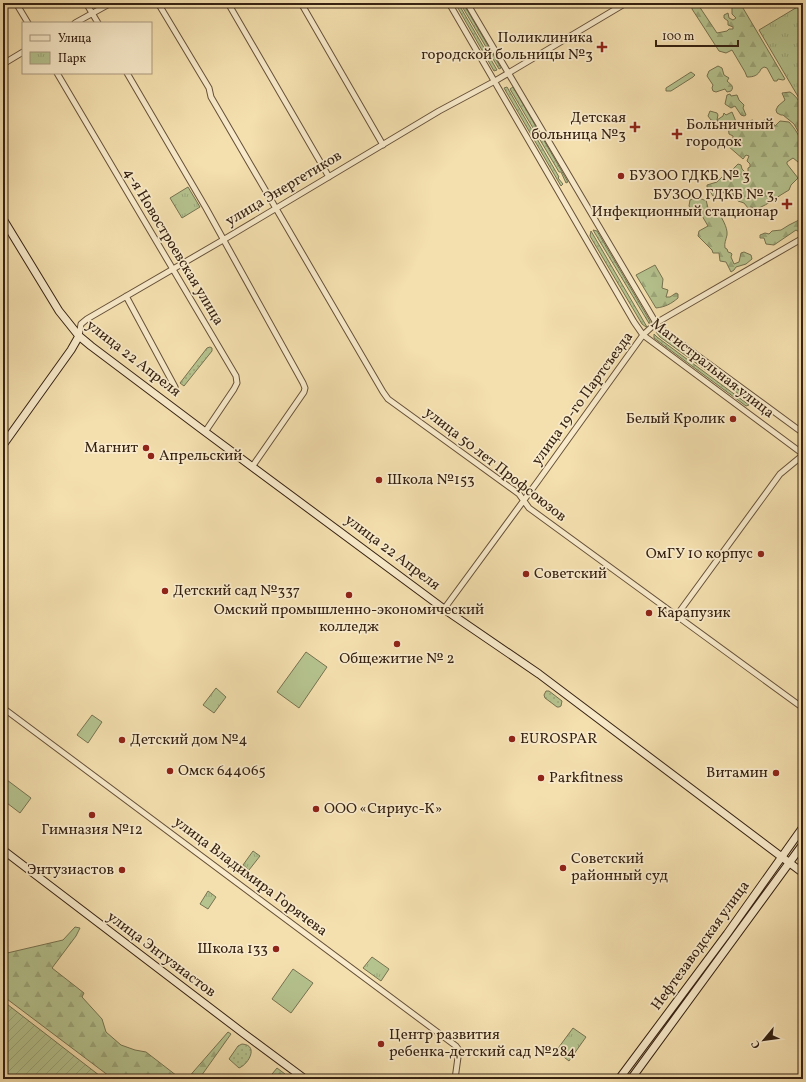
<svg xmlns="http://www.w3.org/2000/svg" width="806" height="1082" font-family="Vollkorn,serif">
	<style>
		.grass { fill: url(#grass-dots); stroke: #767250 }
		.forest { fill: url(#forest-firs); stroke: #767250 }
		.park { fill: url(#park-tufts); stroke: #767250 }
		.garden { fill: url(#garden-furrows); stroke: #767250 }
		.pitch { fill: #b5c38f; stroke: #767250 }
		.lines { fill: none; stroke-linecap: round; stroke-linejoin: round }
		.minor-casing { stroke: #665139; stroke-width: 7 }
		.secondary-casing { stroke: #362212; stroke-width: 9 }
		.minor { stroke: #f8eaca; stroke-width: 5 }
		.secondary { stroke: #f8eaca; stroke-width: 7 }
		.poi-dot { fill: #8f2418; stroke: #f8eaca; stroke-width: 1.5 }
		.labels { text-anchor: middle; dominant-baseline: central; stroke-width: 3.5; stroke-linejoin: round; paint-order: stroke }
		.poi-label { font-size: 15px; fill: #362212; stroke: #f8eaca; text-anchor: start }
		.street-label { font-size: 15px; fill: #362212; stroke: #f8eaca }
	</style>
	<defs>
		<pattern id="grass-dots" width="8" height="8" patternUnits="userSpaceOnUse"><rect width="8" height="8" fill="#b5c38f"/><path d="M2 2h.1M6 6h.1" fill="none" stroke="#9ca77a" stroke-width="1.8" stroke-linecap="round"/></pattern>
		<pattern id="forest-firs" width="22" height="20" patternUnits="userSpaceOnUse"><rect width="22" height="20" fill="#b5c38f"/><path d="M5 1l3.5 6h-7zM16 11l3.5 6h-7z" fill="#9ca77a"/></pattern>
		<pattern id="park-tufts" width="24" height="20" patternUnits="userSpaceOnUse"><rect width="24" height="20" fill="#b5c38f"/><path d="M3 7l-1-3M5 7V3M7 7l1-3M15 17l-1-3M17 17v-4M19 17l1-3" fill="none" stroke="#9ca77a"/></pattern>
		<pattern id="garden-furrows" width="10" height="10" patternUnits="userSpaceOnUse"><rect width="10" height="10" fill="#b5c38f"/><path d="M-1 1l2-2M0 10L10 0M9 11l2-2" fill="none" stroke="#9ca77a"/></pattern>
	</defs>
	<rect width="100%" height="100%" fill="#f4dfae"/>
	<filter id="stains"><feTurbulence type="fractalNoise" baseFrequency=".005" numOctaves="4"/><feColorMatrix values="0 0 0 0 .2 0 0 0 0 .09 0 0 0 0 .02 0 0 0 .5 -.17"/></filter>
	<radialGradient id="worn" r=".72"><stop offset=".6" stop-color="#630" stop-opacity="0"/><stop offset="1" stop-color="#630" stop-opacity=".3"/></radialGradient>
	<path class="grass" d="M455,3h3l39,67 -3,1z
		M460,3h3l38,65 -2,1z
		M507,87l52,90 -1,1 5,6 -2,2 -57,-98z
		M513,87l55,95 -2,1 -5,-11h-2l-49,-83z
		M593,230l4,1 53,90v4z
		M591,231l56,96h-1l-4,-3 -52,-88z
		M658,331l89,65 3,3v3l-90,-65 -4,-5z
		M654,334l3,3 92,68 -3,1 -4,-3 -88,-65z
		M210,347l2,1v3l-28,35 -4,-3 27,-35z
		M546,691h3l13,10 -1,5 -2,1h-2l-12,-9 -1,-3z
		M242,1044c17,1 7,20 -3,24l-10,-9 9,-13z"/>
	<path class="forest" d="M720,3h20l45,76 -2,1 -5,-1 -1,2h-3l-7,-13 -3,-1 -3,2c-3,7 -8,8 -14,8l-2,-5 -13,-22 -6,3 -7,-2 -27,-42v-4l7,1 18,27 10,-2 2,-2h4v-2l-5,-2v-4l-4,-3v-3l4,-2 1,5 4,2 3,-2 -4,-4v-7l-3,-2 -4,1h-3z
		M718,66l4,2 2,7 5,3 -2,3c3,3 8,5 4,10l-4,1 -2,-3 -9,3 -3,-1 -1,-3 1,-3 -6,-9 2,-5z
		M691,72l4,3 -2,2 -22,14h-5v-3z
		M790,92c16,10 13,30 13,48l-9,-16 -11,-9h-2l-4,-2 -1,-3 2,-4 7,-6 -3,-7z
		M730,94l1,2 6,-1 2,5 5,5 -1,3 3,7 -2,1 -3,-1 -6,-9 -4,2 -6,-4 2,-9z
		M710,111l7,2 1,2 -1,5 6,-4 1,-3 2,2 6,-3 5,12 8,4 3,-7 5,-1v4l2,1 10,-5h3l2,-2 5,8 5,-5 9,1c13,14 14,25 14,44l-10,-8 -6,4v2l11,14 -7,7 -2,5c-11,6 -20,14 -32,19l-6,-2 -3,1 -4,-5 -6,-2 -7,-9 -11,1 -7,3 -6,-9v-2l10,-3 5,-5 10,-5v-2l6,-6 3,1 1,4 6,6v-7l2,-1v-3l-3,-3 2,-5 -3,-1 -3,4 -15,-13 -1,-4 6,-4v-2l-4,-2 -1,-9 -3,2 -2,-6 -3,1 -3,-2 2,4 -1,2 -3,-3v-2l-4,-1 -3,-4z
		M697,197l7,3h2l2,8 8,1 1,1c4,7 11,17 10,25 -1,5 -3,8 -2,13l2,1 1,3 3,1 1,1 -1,3 3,7 5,-2 2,-9 3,-1 7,3 1,4 -6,5 -10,3 -2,3 -3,2 -5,-10 -6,-1 -1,-8h-6l-1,-3 -14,-14 1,-5 9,-5 -10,-17 -7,4 2,-4h-2l-2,-3 1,-6z
		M803,218v15l-1,1 -6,-4 -22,15 -8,-1 -2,-6h-4v-3l5,-2 4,1 3,-3 9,-1 8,-5z
		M655,265l8,14 -1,9 6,2 -2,7h4l6,-4 2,1v4c-7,6 -13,9 -22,10l-20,-33z
		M75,927l5,1 -4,8 -24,32 32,25 -2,4 20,22 4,13 15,13 14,5 11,2 35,27h-68l-110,-83v-42l60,-14z
		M228,1032l3,2 -32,45h-12z
		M277,1068l8,6 -4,5h-13z"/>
	<path class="park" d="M799,6l4,8v91l-44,-75z
		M188,187l12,20 -18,11 -12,-20z
		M216,688l10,9 -12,16 -11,-8z
		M253,851l7,5 -11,14 -6,-5z
		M208,891l8,6 -8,12 -8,-5z
		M372,957l17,12 -8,12 -18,-13z
		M573,1028l13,9 -17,24 -13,-10z"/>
	<path class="garden" d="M3,1001l101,78h-101z"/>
	<path class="pitch" d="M306,652l21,15 -28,41 -22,-16z
		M92,715l10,7 -14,21 -11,-8z
		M3,777l28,21 -11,15 -17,-13z
		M293,969l20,14 -22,30 -19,-14z"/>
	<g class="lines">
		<defs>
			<path id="minor" d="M16,3l12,20
				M86,3l12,20
				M158,3l51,85 2,9 172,295 5,7 131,95 10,14 274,200
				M228,3l101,174
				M301,3l82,142
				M449,3l185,319 9,13 160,119
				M467,3l189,320 8,8 139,102
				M75,23l36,-20
				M3,64l20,-12
				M57,73l179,303 1,7 -3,6 -29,43
				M127,73l79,135 97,175 2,5 -1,4 -52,75
				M126,296l49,91
				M79,336l2,-12 6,-5 136,-79 216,-129 56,-30 131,-78
				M444,609l94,-128 105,-146 13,-12 147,-85
				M677,615l103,-141 23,-19
				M3,708l453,338 3,4 -4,29"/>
			<path id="secondary" d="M3,219l56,92 20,25 12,10 109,82 244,181 95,65 264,199
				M3,445l68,-95 8,-14
				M3,850l240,183 62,46
				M619,1079l108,-145 76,-107
				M631,1079l172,-235"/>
		</defs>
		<use href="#minor" class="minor-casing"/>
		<use href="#secondary" class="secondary-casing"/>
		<use href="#minor" class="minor"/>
		<use href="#secondary" class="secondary"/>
	</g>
	<g class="poi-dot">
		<path d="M600 41h4v4h4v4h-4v4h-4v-4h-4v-4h4z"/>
		<path d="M633 121h4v4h4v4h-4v4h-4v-4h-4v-4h4z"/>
		<path d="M675 128h4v4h4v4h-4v4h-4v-4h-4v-4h4z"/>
		<circle cx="621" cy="176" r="4"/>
		<path d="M785 198h4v4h4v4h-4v4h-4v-4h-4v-4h4z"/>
		<circle cx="733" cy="419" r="4"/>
		<circle cx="146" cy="448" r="4"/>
		<circle cx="151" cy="456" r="4"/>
		<circle cx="379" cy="480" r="4"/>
		<circle cx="761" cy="554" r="4"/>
		<circle cx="526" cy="574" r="4"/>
		<circle cx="165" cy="591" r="4"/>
		<circle cx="349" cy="595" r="4"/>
		<circle cx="649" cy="613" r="4"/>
		<circle cx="397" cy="644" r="4"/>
		<circle cx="512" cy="739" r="4"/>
		<circle cx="122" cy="740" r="4"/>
		<circle cx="170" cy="771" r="4"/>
		<circle cx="776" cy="773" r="4"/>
		<circle cx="541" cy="778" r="4"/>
		<circle cx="316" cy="809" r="4"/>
		<circle cx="92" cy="815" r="4"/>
		<circle cx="563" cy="868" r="4"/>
		<circle cx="122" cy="870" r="4"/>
		<circle cx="276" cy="949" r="4"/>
		<circle cx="381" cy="1044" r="4"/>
	</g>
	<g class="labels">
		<g class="poi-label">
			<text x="593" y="38" text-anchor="end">Поликлиника<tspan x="593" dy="17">городской больницы №3</tspan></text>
			<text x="626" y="118" text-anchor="end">Детская<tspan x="626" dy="17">больница №3</tspan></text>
			<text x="686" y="125">Больничный<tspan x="686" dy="17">городок</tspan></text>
			<text x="629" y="176">БУЗОО ГДКБ № 3</text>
			<text x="778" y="195" text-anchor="end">БУЗОО ГДКБ № 3,<tspan x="778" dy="17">Инфекционный стационар</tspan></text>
			<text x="725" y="419" text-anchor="end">Белый Кролик</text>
			<text x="138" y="448" text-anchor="end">Магнит</text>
			<text x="159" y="456">Апрельский</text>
			<text x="387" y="480">Школа №153</text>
			<text x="753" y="554" text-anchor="end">ОмГУ 10 корпус</text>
			<text x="534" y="574">Советский</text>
			<text x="173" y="591">Детский сад №337</text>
			<text x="349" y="610" text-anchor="middle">Омский промышленно-экономический<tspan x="349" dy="17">колледж</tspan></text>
			<text x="657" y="613">Карапузик</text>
			<text x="397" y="659" text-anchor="middle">Общежитие № 2</text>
			<text x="520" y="739">EUROSPAR</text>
			<text x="130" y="740">Детский дом №4</text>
			<text x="178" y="771">Омск 644065</text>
			<text x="768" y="773" text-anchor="end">Витамин</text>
			<text x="549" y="778">Parkfitness</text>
			<text x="324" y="809">ООО «Сириус-К»</text>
			<text x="92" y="830" text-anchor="middle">Гимназия №12</text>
			<text x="571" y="859">Советский<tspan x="571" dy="17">районный суд</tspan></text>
			<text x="114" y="870" text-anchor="end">Энтузиастов</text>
			<text x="268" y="949" text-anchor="end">Школа 133</text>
			<text x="389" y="1035">Центр развития<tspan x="389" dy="17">ребенка-детский сад №284</tspan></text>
		</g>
		<g class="street-label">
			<text transform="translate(284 189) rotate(-31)">улица Энергетиков</text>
			<text transform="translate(173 247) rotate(59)">4-я Новостроевская улица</text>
			<text transform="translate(133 359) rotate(38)">улица 22 Апреля</text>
			<text transform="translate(712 369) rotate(38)">Магистральная улица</text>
			<text transform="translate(583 399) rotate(-54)">улица 19-го Партсъезда</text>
			<text transform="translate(495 465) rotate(38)">улица 50 лет Профсоюзов</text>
			<text transform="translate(392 553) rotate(37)">улица 22 Апреля</text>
			<text transform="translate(250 877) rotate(37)">улица Владимира Горячева</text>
			<text transform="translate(701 946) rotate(-54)">Нефтезаводская улица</text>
			<text transform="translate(161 955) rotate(37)">улица Энтузиастов</text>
		</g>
	</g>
	<rect width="806" height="1082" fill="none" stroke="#f4dfae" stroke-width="16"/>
	<rect x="4" y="4" width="798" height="1074" fill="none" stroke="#362212" stroke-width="2"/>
	<rect x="8" y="8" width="790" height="1066" fill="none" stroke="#362212"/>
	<rect x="22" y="22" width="130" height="52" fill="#f8eaca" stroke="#aa9a80"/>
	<rect x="30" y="35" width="20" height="6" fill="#f8eaca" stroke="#aa9a80"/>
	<text x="58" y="42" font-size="12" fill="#362212">Улица</text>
	<rect x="30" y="52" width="20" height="12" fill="url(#park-tufts)" stroke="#aa9a80"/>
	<text x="58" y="62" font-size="12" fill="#362212">Парк</text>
	<g transform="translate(764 1040) rotate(241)" stroke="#f8eaca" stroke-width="3" paint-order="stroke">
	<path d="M0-3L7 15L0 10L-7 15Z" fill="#362212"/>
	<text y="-6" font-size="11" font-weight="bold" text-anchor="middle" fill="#362212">С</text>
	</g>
	<path d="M656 40v6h82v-6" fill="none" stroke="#362212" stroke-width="2"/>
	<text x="662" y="40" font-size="12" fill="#362212" stroke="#f8eaca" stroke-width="3" paint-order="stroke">100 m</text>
	<rect width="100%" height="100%" filter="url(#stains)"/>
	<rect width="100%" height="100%" fill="url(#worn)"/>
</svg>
